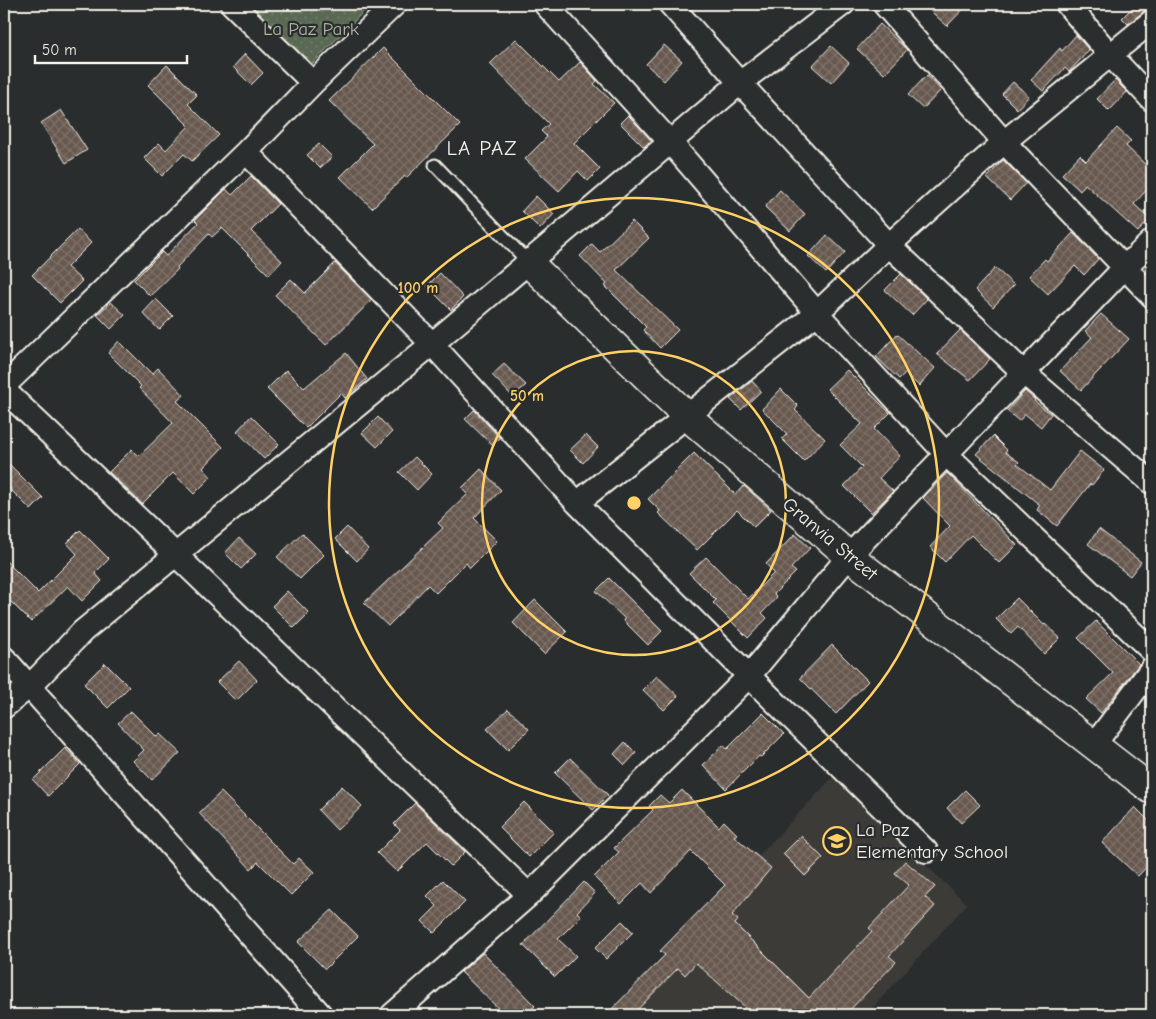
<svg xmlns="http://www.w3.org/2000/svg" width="1156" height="1019" font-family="'Comic Neue',sans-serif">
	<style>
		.built { fill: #3c3a38 }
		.park { fill: url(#park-dots); stroke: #a7ad9d }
		.building { fill: url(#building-cross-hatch); stroke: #f4f1e8 }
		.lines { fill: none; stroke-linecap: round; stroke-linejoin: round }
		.service-casing { stroke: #f4f1e8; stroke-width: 15 }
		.minor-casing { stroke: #f4f1e8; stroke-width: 26 }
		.tertiary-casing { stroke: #f4f1e8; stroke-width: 31 }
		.service { stroke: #2a2d2e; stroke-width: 11 }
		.minor { stroke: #2a2d2e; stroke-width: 22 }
		.tertiary { stroke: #2a2d2e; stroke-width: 28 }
		.ring { fill: none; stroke: #ffd166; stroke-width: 2.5 }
		.labels { text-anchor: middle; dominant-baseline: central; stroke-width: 4.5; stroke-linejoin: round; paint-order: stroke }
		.park-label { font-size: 19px; fill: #afb4a4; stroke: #2a2d2e }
		.street-label { font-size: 19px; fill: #f4f1e8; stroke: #2a2d2e }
		.poi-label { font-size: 19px; fill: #f4f1e8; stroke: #2a2d2e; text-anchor: start }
		.quarter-label { font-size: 21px; letter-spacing: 1px; fill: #f4f1e8; stroke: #2a2d2e }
		.centre { fill: #ffd166; stroke: #2a2d2e; stroke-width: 2.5 }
		.ring-label { font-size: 15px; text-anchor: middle; font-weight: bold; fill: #ffd166; stroke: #2a2d2e; stroke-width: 4.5; stroke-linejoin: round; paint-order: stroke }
	</style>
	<defs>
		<pattern id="park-dots" width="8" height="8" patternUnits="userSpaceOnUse" patternTransform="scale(1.25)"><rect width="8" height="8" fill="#5a6952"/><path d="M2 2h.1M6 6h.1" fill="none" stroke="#727f6b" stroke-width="1.8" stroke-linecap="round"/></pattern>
		<pattern id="building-cross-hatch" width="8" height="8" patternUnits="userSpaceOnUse" patternTransform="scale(1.25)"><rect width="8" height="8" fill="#67594f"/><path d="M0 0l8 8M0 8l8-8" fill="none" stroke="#7d7168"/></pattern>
	</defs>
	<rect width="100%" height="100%" fill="#2a2d2e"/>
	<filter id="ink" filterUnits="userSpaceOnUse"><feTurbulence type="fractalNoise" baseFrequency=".02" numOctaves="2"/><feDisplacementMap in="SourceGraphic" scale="10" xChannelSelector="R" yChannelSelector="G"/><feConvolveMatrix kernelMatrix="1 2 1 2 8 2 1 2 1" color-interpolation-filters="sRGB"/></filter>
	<g filter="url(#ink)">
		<path class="built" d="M833,777l134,127 -101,111h-258z"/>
		<path class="park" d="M249,4h122l-59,60z"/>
		<path class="building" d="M923,4h45l-21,22z
			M1136,4h16v4l-8,3 -16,13 -6,-6z
			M880,24l27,26 -23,24 -27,-25z
			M1076,35l13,15 -20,22 -4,-4 -22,23 -12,-11 29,-32 2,3z
			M516,39l43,43 21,-20 17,19 -3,3 20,19 -40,40 26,26 -12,12 -10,-10 -19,20 -34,-32 22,-22 -6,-6 8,-7 -59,-60z
			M664,45l18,16 -18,20 -18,-17z
			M831,46l18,17 -18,20 -19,-17z
			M383,48l77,77 -54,53 -1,-2 -33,32 -32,-31 33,-33 -44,-43z
			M245,54l18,19 -12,12 -18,-18z
			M167,65l30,30 -9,9 31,31 -27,26 -8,-7 -22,22 -18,-18 15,-15 7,7 23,-24 -41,-41z
			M927,75l14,15 -18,19 -15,-14z
			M1115,80l12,12 -18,19 -12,-12z
			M1013,82l16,14 -12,13 -15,-15z
			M61,110l26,40 -21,13 -25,-40z
			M628,115l23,25 -7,7 -24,-24z
			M1117,128l14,13 -5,5 26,25v13l-18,20 16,15 -12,13 -53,-48 -5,7 -18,-17 18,-19 6,6z
			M319,144l13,13 -12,11 -13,-13z
			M1003,160l23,23 -16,17 -23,-22z
			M251,176l27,28 -27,27 31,30 -13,14 -47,-47 -10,9 -3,-3 -32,33 1,2 -28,27 -16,-16 28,-28 4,4 32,-33 -3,-3 31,-31 6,6z
			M780,190l25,24 -15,17 -25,-24z
			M536,196l18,18 -14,15 -18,-18z
			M632,221l17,17 -33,32 62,60 -18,18 -17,-18 3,-3 -41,-41 2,-2 -27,-28 12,-12 8,8z
			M78,229l13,14 -24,24 15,14 -22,22 -28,-28z
			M1073,233l25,26 -14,16 -9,-9 -27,28 -19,-18 16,-17 2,2z
			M827,235l18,17 -19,21 -18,-17z
			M335,263l37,37 -46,45 -51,-50 16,-16 14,14z
			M995,268l19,17 -21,22 -18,-17z
			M440,273l23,24 -12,13 -24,-24z
			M901,274l26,25 -15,16 -27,-25z
			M156,299l17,17 -14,14 -16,-17z
			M111,302l14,13 -14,14 -14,-14z
			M1101,314l28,25 -48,51 -21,-19 32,-34 -7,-6z
			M960,330l30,29 -20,21 -33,-26z
			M897,334l38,34 -16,18 -14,-13 -6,6 -23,-22z
			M119,341l33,33 6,-6 26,27 -7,6 46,46 -20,21 8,9 -17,17 -21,-21 -31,31 -33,-32 23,-23 7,7 34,-33 -34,-35 2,-2 -33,-33z
			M346,353l21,26 -22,19 -4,-5 -35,35 -39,-39 19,-19 18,18z
			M504,364l22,21 -13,12 -21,-22z
			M847,370l43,43 -16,16 26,27 -21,22 14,13 -22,22 -27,-27 18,-19 -22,-22 22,-21 -35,-35z
			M752,381l9,10 -20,19 -11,-11z
			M781,389l17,17 -3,4 30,29 -21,22 -22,-22 5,-5 -25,-25z
			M1025,391l10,9 -1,1 17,13 -10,13 -16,-13 -6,7 -12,-10z
			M474,410l26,28 -8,7 -27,-26z
			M251,416l28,28 -15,15 -27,-28z
			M378,417l14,15 -15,15 -15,-14z
			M586,435l12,12 -15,16 -13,-13z
			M993,436l14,14 -2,2 14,10 -2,2 33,26 30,-39 24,19 -12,15 -2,-1 -33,42 -20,-16 3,-5 -64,-51z
			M694,453l41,41 9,-8 27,24 -17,17 -17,-17 -40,40 -39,-37 2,-2 -12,-12z
			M415,457l17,17 -15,16 -18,-18z
			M4,459l39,39 -12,12 -27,-27z
			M481,469l20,21 -27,28 23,23 -27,27 -4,-5 -30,30 -8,-8 -40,41 -24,-23 79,-75 -5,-5 30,-29 -6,-6z
			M947,473l70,72 -18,18 -28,-28 -26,27 -15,-15 20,-21 -27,-28z
			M347,527l21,22 -11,12 -22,-22z
			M1099,529l42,33 -11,14 -42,-32z
			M80,530l29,29 -14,14 7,8 -20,20 -14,-15 -37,36 -27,-27v-36l34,34 39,-39 -10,-11z
			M302,533l22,22 -24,24 -23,-22z
			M795,534l15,14 -19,20 5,4 -22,22 3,3 -15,16 5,5 -19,20 -35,-35 3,-3 -27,-27 17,-16 42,42 26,-26 -8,-9z
			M239,538l17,16 -15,15 -16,-16z
			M609,578l53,53 -14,14 -24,-24 1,-2 -29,-28z
			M287,591l22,22 -15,15 -22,-22z
			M1017,598l27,27 1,-1 15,14 -16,16 -26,-27 -7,7 -15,-15z
			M535,600l32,32 -23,22 -31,-31z
			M1096,621l43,43 -38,49 -15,-14 27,-26 -35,-35z
			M832,645l36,36 -32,33 -36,-36z
			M239,661l18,19 -21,21 -19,-19z
			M105,663l24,24 -21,21 -24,-24z
			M657,676l21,20 -14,14 -21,-20z
			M508,709l21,20 -21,21 -21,-21z
			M131,711l26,26 3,-3 20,19 -28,27 -19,-19 11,-11 -26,-27z
			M763,713l21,21 -23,23 -2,-1 -33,33 -23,-24 20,-20 4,4z
			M625,742l11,11 -11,12 -11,-11z
			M65,748l15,16 -32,32 -15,-16z
			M570,758l38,37 -15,15 -38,-37z
			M342,786l20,20 -25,24 -19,-20z
			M682,790l37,37 5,-6 13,13 -3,2 37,32 -39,47 6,5 -3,4 74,74 63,-67 -3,-3 40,-43 -14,-12 10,-12 30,26 -10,10 10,9 -46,50 7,6 -51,53h-108l8,-8 -49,-44 -11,12 -7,-7 -46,47h-26l59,-60 -5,-4 65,-66 -34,-34 -40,42 -9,-10 -21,21 -27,-27 25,-25 -5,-4 39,-38 -4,-4 11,-11 9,8z
			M965,790l15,15 -19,18 -14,-15z
			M221,792l72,72 6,-6 15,14 -23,23 -33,-33 -7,7 -52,-56z
			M524,802l30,30 -25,25 -30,-30z
			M415,803l50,49 -14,14 -24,-24 -30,30 -20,-19 23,-23 -6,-6z
			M1135,807l17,17v37l-14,15 -36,-33z
			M801,836l22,22 -18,18 -22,-22z
			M443,880l22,22 -31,31 -12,-12 15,-15 -10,-10z
			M584,882l11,11 -18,19 4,4 -23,23 18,17 -21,21 -32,-32z
			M332,910l26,26 -33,33 -27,-27z
			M622,921l11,11 -27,27 -11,-11z
			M483,953l52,53 -9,9h-21l-44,-43z"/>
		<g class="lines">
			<defs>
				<path id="service" d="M435,165l94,98"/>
				<path id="minor" d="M232,4l81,79
					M545,4l126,139 146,170 129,141 206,197
					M670,4l70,79 149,162 135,128 128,110
					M884,4l120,138 148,154
					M1067,4l44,52 41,44
					M246,152l186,192 145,159 172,173 177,175
					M4,386l242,-234 67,-69 82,-79
					M4,390c176,167 349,337 525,505
					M577,503l240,-190 72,-68 115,-103 148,-121
					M4,658l317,357
					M4,707l26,-21 53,-55 349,-287 308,-261 103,-79
					M1094,745l58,-77
					M392,1015l137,-120 220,-219 100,-120 276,-289 27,-26"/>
				<path id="tertiary" d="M529,263l158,153 162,140 303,234"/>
			</defs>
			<use href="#service" class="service-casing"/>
			<use href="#minor" class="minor-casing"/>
			<use href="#tertiary" class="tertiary-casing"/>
			<use href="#service" class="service"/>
			<use href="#minor" class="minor"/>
			<use href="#tertiary" class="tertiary"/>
		</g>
	</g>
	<g class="ring">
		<circle cx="634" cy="503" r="152"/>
		<circle cx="634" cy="503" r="305"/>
	</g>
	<defs>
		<symbol id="school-ring" viewBox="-11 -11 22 22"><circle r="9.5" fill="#2a2d2e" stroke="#ffd166" stroke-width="1.5"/><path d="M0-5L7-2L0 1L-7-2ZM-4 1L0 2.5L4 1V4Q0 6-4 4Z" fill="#ffd166"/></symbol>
	</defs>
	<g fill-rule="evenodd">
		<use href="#school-ring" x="821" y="825" width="32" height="32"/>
	</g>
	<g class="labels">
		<g class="park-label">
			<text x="311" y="29">La Paz Park</text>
		</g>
		<g class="street-label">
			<text transform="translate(830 539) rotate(40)">Granvia Street</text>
		</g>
		<g class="poi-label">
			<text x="856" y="830">La Paz<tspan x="856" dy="22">Elementary School</tspan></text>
		</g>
		<g class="quarter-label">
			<text x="482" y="148">LA PAZ</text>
		</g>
	</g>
	<circle cx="634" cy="503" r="8" class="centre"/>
	<g class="ring-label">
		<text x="418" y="293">100 m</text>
		<text x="527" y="401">50 m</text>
	</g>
	<rect width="1156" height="1019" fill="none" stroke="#2a2d2e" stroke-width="20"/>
	<rect x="10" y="10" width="1136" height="999" fill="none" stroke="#f4f1e8" stroke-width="2" filter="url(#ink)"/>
	<path d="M35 55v8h152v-8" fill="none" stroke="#f4f1e8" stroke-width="2.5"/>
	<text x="42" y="55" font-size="15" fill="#f4f1e8" stroke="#2a2d2e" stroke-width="4" paint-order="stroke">50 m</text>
</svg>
